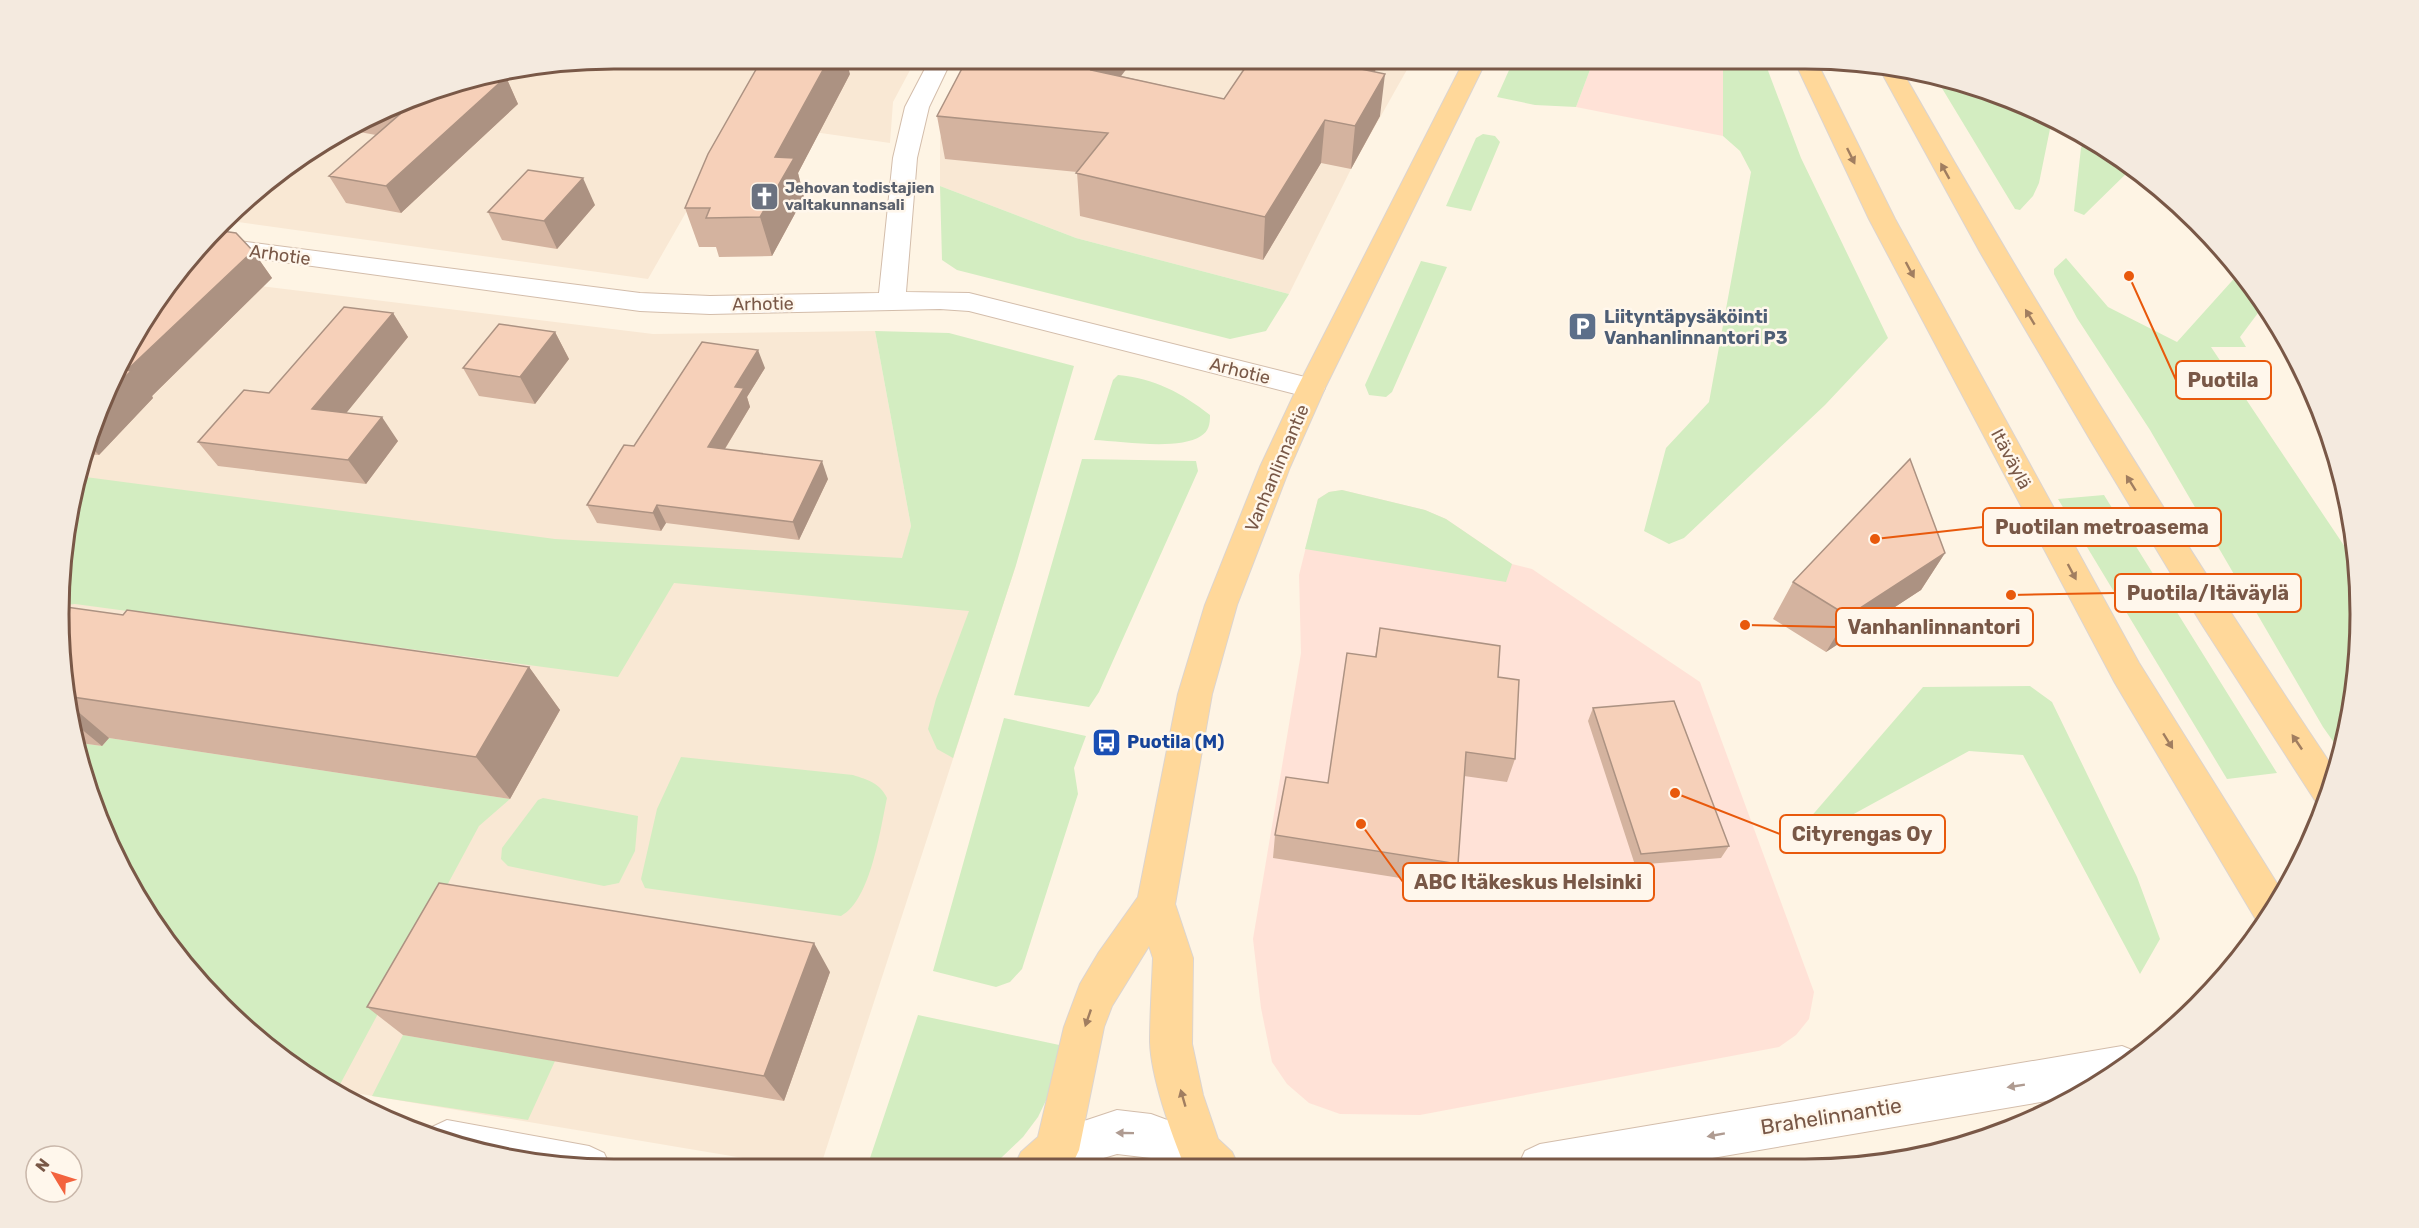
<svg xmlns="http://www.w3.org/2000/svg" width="2419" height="1228" font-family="Rubik,sans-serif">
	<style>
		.residential { fill: #f9e8d4 }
		.commercial { fill: #ffe2d7 }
		.green { fill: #d3edc1 }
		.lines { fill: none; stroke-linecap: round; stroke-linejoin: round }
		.minor-casing { stroke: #d3bdab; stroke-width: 2 }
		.major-casing { stroke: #dcd4cf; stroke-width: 2 }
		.minor { fill: #fff; fill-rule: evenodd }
		.major { fill: #ffd89a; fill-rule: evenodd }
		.wall { fill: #d4b39f }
		.shaded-wall { fill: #ac9282 }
		.building { fill: #f6d0b9; stroke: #ac9282; stroke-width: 1.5 }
		.oneway { fill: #a17e60 }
		.oneway2 { fill: #af9b91 }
		.labels { text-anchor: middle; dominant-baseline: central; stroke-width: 5; stroke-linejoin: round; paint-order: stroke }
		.far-worship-label { font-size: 15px; font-weight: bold; fill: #5b616d; stroke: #fff7ec; text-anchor: start }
		.street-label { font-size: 18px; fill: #795847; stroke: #fff7ec }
		.service-label { font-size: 18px; font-weight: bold; fill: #4e5e75; stroke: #fff7ec; text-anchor: start }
		.transit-label { font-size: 18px; font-weight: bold; fill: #164399; stroke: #fff7ec; text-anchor: start }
		.near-street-label { font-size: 21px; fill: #795847; stroke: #fff7ec }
		.rim { fill: none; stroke: #795847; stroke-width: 3 }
		.leader { fill: none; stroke: #e8590c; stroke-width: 2 }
		.callout-dot { fill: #e8590c; stroke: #fff7ec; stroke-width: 2 }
		.callout { fill: #fff7ec; stroke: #e8590c; stroke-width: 2 }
		.callout-label { font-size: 20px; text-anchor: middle; font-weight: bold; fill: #795847 }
	</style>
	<rect width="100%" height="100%" fill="#fef4e4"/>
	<path class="residential" d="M614,59h302l-23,43 -3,41 -152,-22 -90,158 -417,-58 45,-47 159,-86z
		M974,59h439l-62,110 -62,125 -213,-56 -136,-52v-48l12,-33z
		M179,276l474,58 222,-3 36,195 -8,31 113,8 -196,603h-17l-466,-78 -116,-83 -105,-148 -53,-173 6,-181 32,-104z"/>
	<path class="commercial" d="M1594,59l129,1v76l-147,-29z
		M1342,490l83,20 21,9 66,45 20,5 168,113 114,310 -5,27 -13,16 -17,12 -359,68 -80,-1 -31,-11 -22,-19 -15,-22 -11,-54 -8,-69 48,-286 -2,-78 19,-76 11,-7z"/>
	<path class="green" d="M1514,59h80l-18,48 -41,-2 -38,-8z
		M1723,60h41l37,98 87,180 -63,67 -141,133 -15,6 -25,-13 22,-83 43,-46 42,-230 -11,-21 -17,-15z
		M1934,75l14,2 110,44 -7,3 -12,59 -6,13 -13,14 -5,-1z
		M1483,134l12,2 5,6 -29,69 -25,-5 30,-68z
		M2086,138l47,29 -49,48 -10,-4 7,-63z
		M940,186l136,52 213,56 -23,37 -36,8 -273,-69 -15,-10z
		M2066,258l42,49 69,35 63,-70 24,33 -24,32 6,10h-35l146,218 2,85 -17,104 -19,-27 -173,-297 -73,-112 -23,-44v-5z
		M1421,261l26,6 -55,125 -6,5 -17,-2 -4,-10z
		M875,331l74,2 125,33 -58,199 -63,193 -16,-9 -9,-20 8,-30 33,-88 -295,-28 -56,94 -543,-73 -9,1 3,-100 9,-29 477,63 347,19 9,-32z
		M1118,375c36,3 64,18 92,40 0,9 -1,16 -9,21 -23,15 -80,5 -107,4l19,-60z
		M1082,459l114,2 2,10 -99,221 -10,15 -75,-12z
		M1342,490l83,20 21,9 66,45 -6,18 -201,-33 13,-50 11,-7z
		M2104,495l173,278 -50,6 -169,-280z
		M2030,686l22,16 85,175 23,62 -20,35 -117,-219 -54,-4 -150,82 -10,-14 114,-132z
		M1004,718l82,18 -12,32 4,26 -56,175 -12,13 -14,5 -63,-16z
		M109,738l401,61 -31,27 -142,264 -116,-83 -105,-148 -36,-116 22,3z
		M681,757l172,18c15,5 27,8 34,23 -7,32 -16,102 -46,118l-196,-28 -4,-9 16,-70z
		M543,798l95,18 -3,35 -16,32 -15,3 -96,-20 -7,-7 1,-11 36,-48z
		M918,1015l146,31 -11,40 -15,31 -15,20 -22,21 -18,9h-116z
		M403,1035l152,26 -27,59 -156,-24z"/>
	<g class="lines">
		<defs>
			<path id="minor" d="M930,59h22l-23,48 -12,51 -11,134 63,1 352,88 4,7 -4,7 -10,3 -342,-87 -29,-2 -230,5 -70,-3 -437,-60 12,-13 425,55 70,3 169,-3 14,-135 12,-51z
				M2122,1046l15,6 2,5 -69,40 -399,68 -153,1 7,-15 15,-7z
				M1117,1110l34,4 65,24 7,15 -6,14h-39l-27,-9 -34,-4 -44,13 -31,-2 -7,-15 7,-15z
				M447,1120l142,26 15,7 7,15c-58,3 -128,-13 -183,-33l4,-8z"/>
			<path id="major" d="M1465,59h22l-162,329 -35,79 -53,138 -25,89 -37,210 18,54 -1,86 11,51 15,44 14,13 7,15h-54c-14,-34 -34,-90 -35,-125 0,-28 2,-56 3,-84l-4,-12 -37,60 -8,21 -25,123 -7,15 -58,2 7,-15 17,-15 26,-110 16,-43 19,-32 39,-55 40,-203 27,-89 55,-138 37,-79z
				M1794,60h22l79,159 244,444 144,230 -20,31 -5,-1 -143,-240 -246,-464z
				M1878,66l23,3c136,240 281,474 435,703l-12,33 -8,-3 -115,-179 -110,-182 -111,-189z"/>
		</defs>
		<use href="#minor" class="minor-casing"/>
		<use href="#major" class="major-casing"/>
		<use href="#minor" class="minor"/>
		<use href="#major" class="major"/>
	</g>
	<path class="wall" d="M1251,59h131l-7,12 5,45 -29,53 -30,-6 -58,97 -183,-44 -3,-44 -132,-13 -8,-43 184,-40 103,23z
		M850,74l-52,99 6,24 -32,59 -53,1 -3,-10h-17l-14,-39z
		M506,77l12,27 -117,109 -55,-10 -17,-27 47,-41 -22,-4 81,-43z
		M595,205l-38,44 -55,-9 -14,-28z
		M253,251l19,27 -120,118 1,2 -54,57 -14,-1 16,-53z
		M393,313l15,24 -62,76 52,28 -32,43 -148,-18 -20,-24 71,-49z
		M555,332l14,27 -34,45 -56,-8 -16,-28z
		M765,368l-18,29 3,10 -25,42 103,30 -29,61 -133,-17 -5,8 -64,-8 -10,-18 47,-59z
		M1945,553l-24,37 -95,62 -53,-33 20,-37z
		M123,615l406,52 31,43 -50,89 -401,-61 -7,8 -22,-3 -17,-57z
		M1380,628l118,49 17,82 -8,23 -43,-6 -6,88 -7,22 -178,-28 2,-23 53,-52 47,-126z
		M1593,708l136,138 -8,12 -86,7 -47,-144z
		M830,972l-46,129 -381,-66 -36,-28z"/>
	<path class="shaded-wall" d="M829,59h17l4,15 -52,99 6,24 -32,59 -12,-39 15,-60z
		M1099,59h35l-40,53 -3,-42z
		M1361,59h21l-30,51 4,-42z
		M1385,74l-5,42 -29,53 4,-43z
		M506,77l12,27 -117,109 -15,-27z
		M1325,120l-4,43 -58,97 2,-43z
		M583,178l12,27 -38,44 -13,-28z
		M253,251l19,27 -120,118 1,2 -54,57 -11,-11 13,-43 26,-31z
		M393,313l15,24 -78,96 -18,-24z
		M555,332l14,27 -34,45 -15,-27z
		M758,350l7,18 -18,29 3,10 -35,58 -7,-18 27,-60z
		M382,417l16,24 -32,43 -18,-24z
		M822,461l6,18 -29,61 -6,-18z
		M657,505l9,18 -5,8 -8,-18z
		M1945,553l-24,37 -95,62 22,-36z
		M529,667l31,43 -50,89 -34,-42z
		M69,704l40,34 -7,8 -28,-23z
		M814,943l16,29 -46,129 -20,-25z"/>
	<path class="building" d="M762,59h67l-54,98 19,1 -34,59 -54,1 4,-10h-25l23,-54z
		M967,59h132l-8,11 133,29 27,-40h110l-5,9 29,6 -30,52 -30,-6 -60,97 -189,-44 32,-40 -171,-17z
		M505,77h1l-120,109 -57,-10 71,-62 -11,-1 46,-25z
		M528,170l55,8 -39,43 -56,-9z
		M222,231l14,2 17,18 -126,119 4,1 -30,29 51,-94z
		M344,307l49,6 -81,96 70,8 -34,43 -150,-18 46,-52 25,3z
		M499,324l56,8 -35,45 -57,-9z
		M702,342l56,8 -23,37 9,1 -36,59 114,14 -29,61 -136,-17 -4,8 -66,-8 37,-60 10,1z
		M1910,459l35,94 -97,63 -55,-34z
		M66,607l57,8 4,-5 402,57 -53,90 -410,-61 -3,-10z
		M1380,628l120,18 -2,31 21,3 -4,79 -49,-7 -8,112 -183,-29 11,-58 42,6 19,-130 29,4z
		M1674,701l55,145 -88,8 -48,-146z
		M439,883l375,60 -50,133 -397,-69z"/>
	<defs><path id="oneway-solid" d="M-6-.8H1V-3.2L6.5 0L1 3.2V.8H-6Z" transform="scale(1.5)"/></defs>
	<g class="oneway">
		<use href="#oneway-solid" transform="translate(1851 156) rotate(64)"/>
		<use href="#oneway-solid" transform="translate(1945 171) rotate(-119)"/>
		<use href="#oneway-solid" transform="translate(1910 270) rotate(62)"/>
		<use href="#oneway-solid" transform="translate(2030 317) rotate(-121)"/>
		<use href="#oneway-solid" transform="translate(2131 483) rotate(-122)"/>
		<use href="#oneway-solid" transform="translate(2072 572) rotate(62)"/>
		<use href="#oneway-solid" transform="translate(2168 741) rotate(58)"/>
		<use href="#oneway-solid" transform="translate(2297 742) rotate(-124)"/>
		<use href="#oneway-solid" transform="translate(1088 1018) rotate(109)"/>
		<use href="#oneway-solid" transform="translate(1183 1098) rotate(-106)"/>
	</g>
	<g class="oneway2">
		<use href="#oneway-solid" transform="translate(2016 1086) rotate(171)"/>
		<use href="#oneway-solid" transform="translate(1125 1133) rotate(-179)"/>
		<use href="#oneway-solid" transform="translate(1716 1135) rotate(170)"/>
	</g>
	<defs>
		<symbol id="church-square" viewBox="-11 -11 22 22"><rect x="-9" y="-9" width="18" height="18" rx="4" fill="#6b7280" stroke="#fff7ec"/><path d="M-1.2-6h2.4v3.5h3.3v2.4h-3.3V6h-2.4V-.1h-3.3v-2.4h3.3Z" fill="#fff"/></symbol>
		<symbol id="parking-square" viewBox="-11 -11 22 22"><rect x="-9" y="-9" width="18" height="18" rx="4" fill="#5c6f8a" stroke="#fff7ec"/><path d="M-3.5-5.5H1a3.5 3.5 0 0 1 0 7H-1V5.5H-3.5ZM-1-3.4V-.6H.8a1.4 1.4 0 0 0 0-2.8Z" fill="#fff"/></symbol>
		<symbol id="bus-square" viewBox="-11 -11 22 22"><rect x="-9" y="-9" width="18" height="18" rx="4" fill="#1a4fb4" stroke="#fff7ec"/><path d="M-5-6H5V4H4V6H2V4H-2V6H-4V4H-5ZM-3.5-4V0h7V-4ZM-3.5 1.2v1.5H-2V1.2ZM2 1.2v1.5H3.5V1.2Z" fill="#fff"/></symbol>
	</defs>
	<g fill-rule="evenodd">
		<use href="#church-square" x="748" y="180" width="33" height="33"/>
		<use href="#parking-square" x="1566" y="310" width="33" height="33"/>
		<use href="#bus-square" x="1090" y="726" width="33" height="33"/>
	</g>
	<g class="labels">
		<g class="far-worship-label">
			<text x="785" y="188">Jehovan todistajien<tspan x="785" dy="17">valtakunnansali</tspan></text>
		</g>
		<g class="street-label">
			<text transform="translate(280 255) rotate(8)">Arhotie</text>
			<text transform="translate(763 304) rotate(-1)">Arhotie</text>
			<text transform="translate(1240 371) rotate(14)">Arhotie</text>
			<text transform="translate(2011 459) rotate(62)">Itäväylä</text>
			<text transform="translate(1277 468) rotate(-67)">Vanhanlinnantie</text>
		</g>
		<g class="service-label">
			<text x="1604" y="317">Liityntäpysäköinti<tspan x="1604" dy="21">Vanhanlinnantori P3</tspan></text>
		</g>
		<g class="transit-label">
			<text x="1127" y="742">Puotila (M)</text>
		</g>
		<g class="near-street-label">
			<text transform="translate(1831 1116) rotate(-9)">Brahelinnantie</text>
		</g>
	</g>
	<path d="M0 0H2419V1228H0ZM614 69H1805A545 545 0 0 1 2350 614V614A545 545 0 0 1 1805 1159H614A545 545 0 0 1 69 614V614A545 545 0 0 1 614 69Z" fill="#f4eadf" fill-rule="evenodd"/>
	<path class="rim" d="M614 69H1805A545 545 0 0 1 2350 614V614A545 545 0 0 1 1805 1159H614A545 545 0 0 1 69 614V614A545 545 0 0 1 614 69Z"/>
	<path class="leader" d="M2129 276L2176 380M1875 539L1983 527M2011 595L2115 593M1745 625L1836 627M1675 793L1780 834M1361 824L1403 882"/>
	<g class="callout-dot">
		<circle cx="2129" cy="276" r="6"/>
		<circle cx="1875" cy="539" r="6"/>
		<circle cx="2011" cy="595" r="6"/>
		<circle cx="1745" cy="625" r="6"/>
		<circle cx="1675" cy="793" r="6"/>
		<circle cx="1361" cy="824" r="6"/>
	</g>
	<g class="callout">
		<rect x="2176" y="361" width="95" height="38" rx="6"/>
		<rect x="1983" y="508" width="238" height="38" rx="6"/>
		<rect x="2115" y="574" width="186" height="38" rx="6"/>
		<rect x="1836" y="608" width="197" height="38" rx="6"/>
		<rect x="1780" y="815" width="165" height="38" rx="6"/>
		<rect x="1403" y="863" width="251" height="38" rx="6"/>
	</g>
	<g class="callout-label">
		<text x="2223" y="387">Puotila</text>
		<text x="2102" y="534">Puotilan metroasema</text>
		<text x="2208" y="600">Puotila/Itäväylä</text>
		<text x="1934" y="634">Vanhanlinnantori</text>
		<text x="1862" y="841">Cityrengas Oy</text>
		<text x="1528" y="889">ABC Itäkeskus Helsinki</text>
	</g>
	<g transform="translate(54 1174) rotate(308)"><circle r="28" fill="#fff7ec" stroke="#c9b7aa" stroke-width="1.5"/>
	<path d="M0-4.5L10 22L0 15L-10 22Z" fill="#f3633e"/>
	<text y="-9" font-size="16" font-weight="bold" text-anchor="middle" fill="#795847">N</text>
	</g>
</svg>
